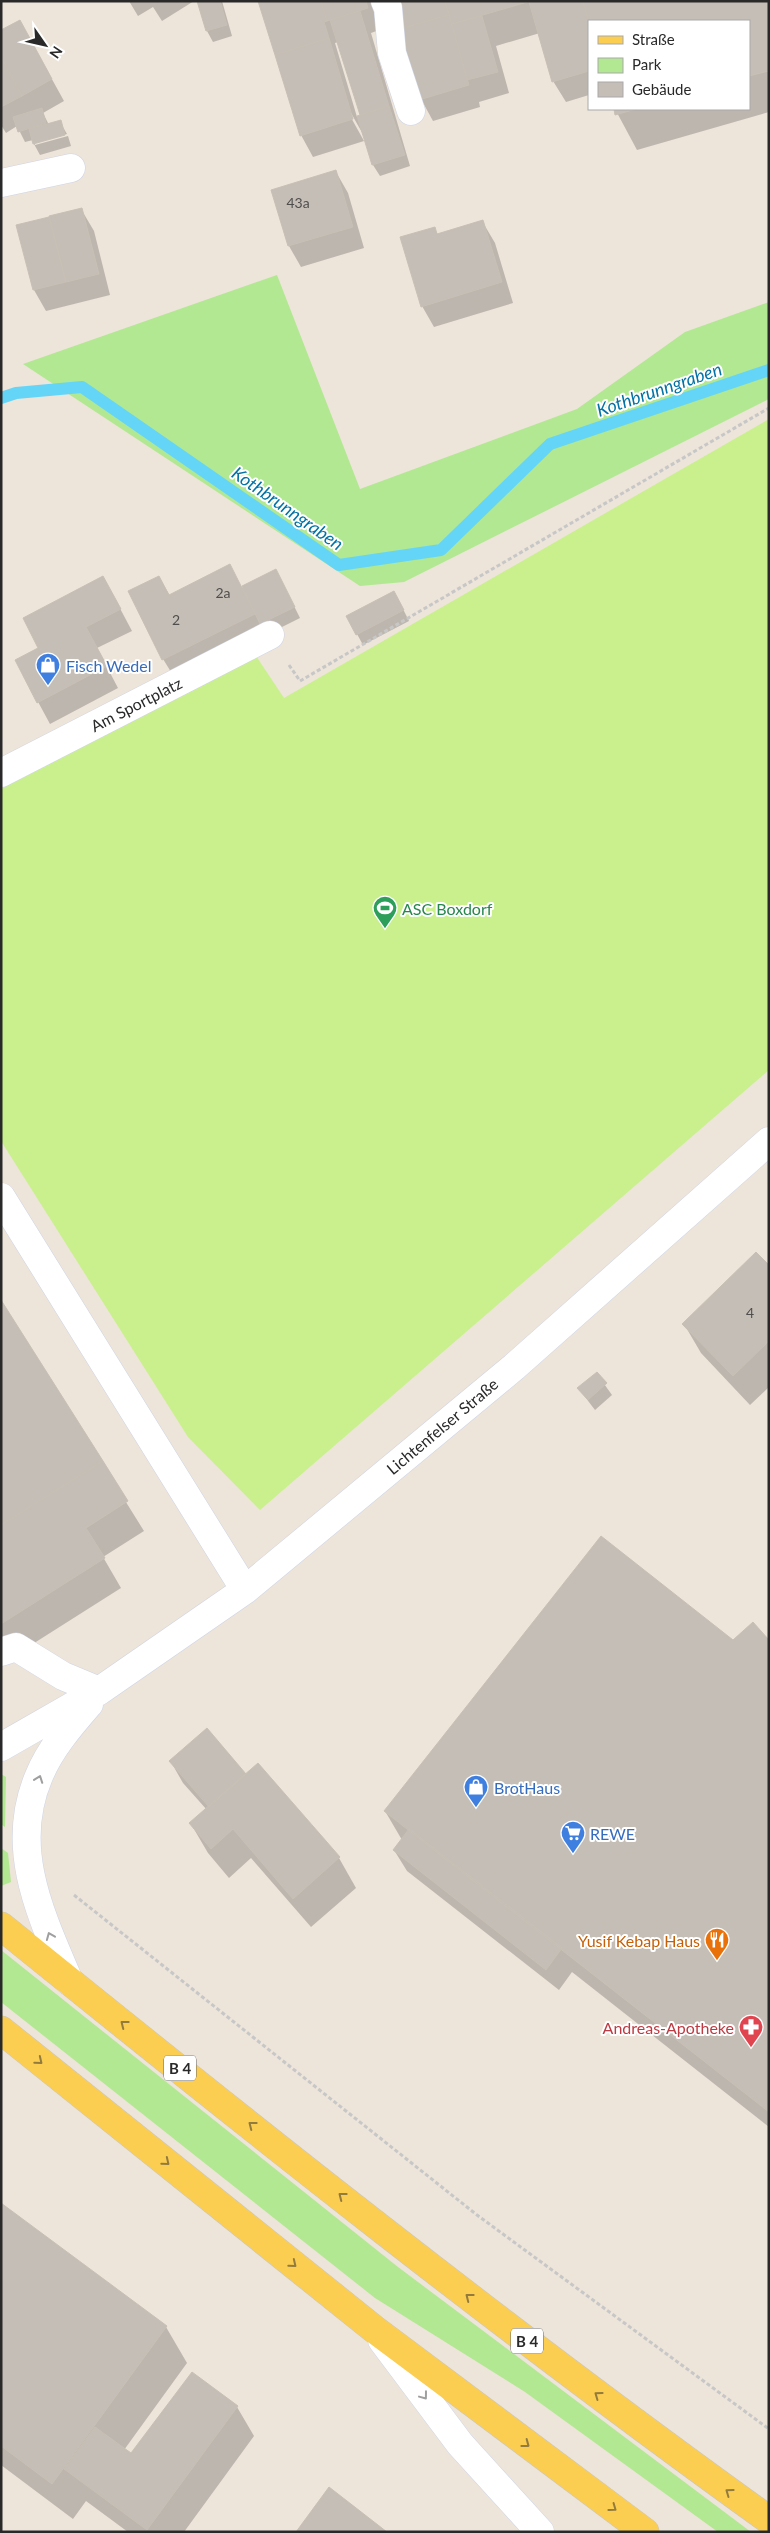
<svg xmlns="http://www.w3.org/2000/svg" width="770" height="2533" font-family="Lato,sans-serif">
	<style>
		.green { fill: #b2e892 }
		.pitch { fill: #c9f08d }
		.shadow { fill: #0003; fill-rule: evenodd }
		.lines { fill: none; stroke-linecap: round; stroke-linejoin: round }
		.stream { stroke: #65d5f7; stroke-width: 12 }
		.building { fill: #c4beb7; stroke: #c8c0b4 }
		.minor-casing { stroke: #cfd4e4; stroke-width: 29 }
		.major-casing { stroke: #c7c7c7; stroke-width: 29 }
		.path { stroke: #c7c7c7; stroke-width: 3; stroke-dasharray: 4 2.5; stroke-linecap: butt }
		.minor { stroke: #fff; stroke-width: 28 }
		.major { stroke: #fbcd51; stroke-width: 28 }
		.oneway { stroke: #9f9f9f }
		.oneway2 { stroke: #927b3d }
		.labels { text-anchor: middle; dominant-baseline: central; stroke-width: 4; stroke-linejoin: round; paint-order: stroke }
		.number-label { font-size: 14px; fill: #504e4c }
		.shield { fill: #fff; stroke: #696969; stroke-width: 1 }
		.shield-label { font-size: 15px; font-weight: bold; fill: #292929 }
		.shop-label { font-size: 16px; fill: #366cbe; stroke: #fff; text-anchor: start }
		.street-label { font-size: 16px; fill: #292929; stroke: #fff }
		.leisure-label { font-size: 16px; fill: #27864d; stroke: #fff; text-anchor: start }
		.food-label { font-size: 16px; fill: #c56008; stroke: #fff; text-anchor: end }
		.health-label { font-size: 16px; fill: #be3a42; stroke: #fff; text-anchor: end }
		.water-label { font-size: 18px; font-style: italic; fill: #0372a4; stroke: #fff }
	</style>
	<rect width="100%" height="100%" fill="#ede4da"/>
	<path class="green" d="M277,275l83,214 217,-80 108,-77 84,-30v97l-365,183 -44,4 -337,-222z
		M1,1774l5,3 -1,50 -4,-3z
		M1,1848l7,5 3,29 -10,4z
		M1,1950l397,317 353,265h-33l-193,-140 -150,-94 -374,-296z"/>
	<path class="pitch" d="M769,419v651l-509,440 -72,-73 -187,-296v-352l255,-133 28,42z"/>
	<path class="shadow" d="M129,1h65l-32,20 -9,-14 -15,9z
		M198,1h24l10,35 -19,6 -6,-11z
		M259,1h112l8,29 -8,3 39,133 -30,10 -7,-11 -9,-29 -13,-23 -2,1 15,27 -51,16 -12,-22zM338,42l24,74 -5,1 -22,-74z
		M398,1h371v111l-132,38 -22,-41h134v-88h-160v74l-23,7 -13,-21 -13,-48 -44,13 13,47 -30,9 1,5 -47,14 -12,-22z
		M1,32l31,11 32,58 -21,12 6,12 11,-3 7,12 -32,8v3l33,-9 3,10 -31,9 -6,-11 -1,-4 -8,2 -8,-16 -11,7 -5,-8z
		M336,172l12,21 16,55 -63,19 -12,-21 -16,-56z
		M81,209l13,22 16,64 -64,16 -12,-21 -17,-64z
		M482,221l13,22 18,60 -79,24 -12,-21 12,-78 4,7z
		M229,566l13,22 34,-18 24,48 -124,62 -13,-21 -4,-82 11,19z
		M115,599l17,32 -35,17 21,40 -68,36 -34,-63 24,-12z
		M400,603l9,18 -46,24 -6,-11z
		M769,1267v120l-19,18 -49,-52 -17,-29z
		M1,1302l143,229 -41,26 18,31 -112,71 -8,-13z
		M597,1374l15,21 -17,15 -16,-21z
		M733,1642h36v485l-197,-155 -13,18 -152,-119 -13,-21 8,-10 -17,-29z
		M171,1762l75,13 12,-10 81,93 17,30 -45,39 -60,-69 -22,20 -21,-25 -17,-29 16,-14 -24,-27z
		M1,2204l165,123 21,36 -63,87 7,5 106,-48 17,29 -70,96h-56l-42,-31 -13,18 -72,-54z"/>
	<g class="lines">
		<path class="stream" d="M1,398l15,-5 66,-6 257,178 102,-15 109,-106 219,-74"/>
	</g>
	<path class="building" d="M197,1h23l7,24 -21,6z
		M258,1h63l6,20 -3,1 5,16 -54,17z
		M321,1h45l2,7 -41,13z
		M396,1h49l4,14 -45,13z
		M445,1h86l-79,23z
		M583,1l6,21v49l-37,11 -23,-80z
		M583,1h186v70l-20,5v-55l-160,1z
		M360,11l29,95 -29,9 -30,-95z
		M449,15l20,70 -50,15 -20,-71z
		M482,16l16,56 -31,8 -15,-56z
		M20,20l32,59 -30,17 -21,-39v-27z
		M329,38l24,81 -53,17 -25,-81z
		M1,57l21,39 -21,11z
		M389,106l16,49 -33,10 -15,-49z
		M42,108l4,15 -28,9 -5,-15z
		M614,109h22l-21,6z
		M61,120l4,15 -32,9 -4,-15z
		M336,170l17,57 -65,19 -17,-56z
		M82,208l17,66 -33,8 -17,-66z
		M49,217l17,65 -33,8 -17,-65z
		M483,220l19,62 -81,25 -21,-70 35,-10 2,7z
		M230,564l25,50 -93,46 -34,-69 31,-15 10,19z
		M276,569l19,38 -35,17 -18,-38z
		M103,576l18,33 -35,18 21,39 -70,37 -22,-43 23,-12 -15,-30z
		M394,591l10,19 -48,25 -10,-19z
		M756,1252l13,13v76l-36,35 -51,-52z
		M1,1300l102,161 -102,64z
		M597,1372l10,11 -19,17 -11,-12z
		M103,1461l25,40 -42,27 19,30 -104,66v-99z
		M601,1536l132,104 20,-18 16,18v472l-385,-301z
		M207,1728l39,46 -37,33 -40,-46z
		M258,1763l82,94 -47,42 -60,-70 -22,20 -22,-26z
		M409,1829l153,119 -16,22 -153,-120z
		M1,2203l166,123 -115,158 -51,-38z
		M192,2372l46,34 -91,124 -83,-61 31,-42 36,26z
		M329,2487l58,45h-91z"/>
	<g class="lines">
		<defs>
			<path id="minor" d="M385,1l3,7 4,45 19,58
				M1,183l70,-15
				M1,773l269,-138
				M1,1197l244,393
				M1,1652l15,-5 47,29 36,15
				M1,1747l98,-56 146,-101 269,-223 255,-226
				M69,1981c-28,-66 -61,-133 -30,-205 11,-27 31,-50 50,-72
				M382,2340l78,104 80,88"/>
			<path id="major" d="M1,1926c251,203 505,405 768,594
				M1,2030l373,299 271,203"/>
		</defs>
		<use href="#minor" class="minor-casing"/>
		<use href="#major" class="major-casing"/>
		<path class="path" d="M289,665l11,16 469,-273
			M74,1895l403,320 292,214"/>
		<use href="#minor" class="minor"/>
		<use href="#major" class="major"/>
	</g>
	<defs><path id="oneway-chevron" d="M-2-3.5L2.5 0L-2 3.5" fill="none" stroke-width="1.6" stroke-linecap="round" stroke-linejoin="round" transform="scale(1.25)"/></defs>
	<g class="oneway">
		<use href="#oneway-chevron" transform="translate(39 1779) rotate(-70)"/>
		<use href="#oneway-chevron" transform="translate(50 1936) rotate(-112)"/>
		<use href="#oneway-chevron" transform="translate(424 2396) rotate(53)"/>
	</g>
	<g class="oneway2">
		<use href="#oneway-chevron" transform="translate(124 2024) rotate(-142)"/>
		<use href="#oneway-chevron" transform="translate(39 2061) rotate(39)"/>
		<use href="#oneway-chevron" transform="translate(252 2125) rotate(-142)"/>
		<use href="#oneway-chevron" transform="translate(166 2162) rotate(39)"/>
		<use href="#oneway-chevron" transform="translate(342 2196) rotate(-142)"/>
		<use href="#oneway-chevron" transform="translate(293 2264) rotate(39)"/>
		<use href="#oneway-chevron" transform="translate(469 2297) rotate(-142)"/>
		<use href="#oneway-chevron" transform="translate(598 2395) rotate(-144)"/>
		<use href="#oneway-chevron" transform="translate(526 2444) rotate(37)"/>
		<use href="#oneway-chevron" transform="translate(729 2492) rotate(-144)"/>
		<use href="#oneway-chevron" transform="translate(613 2508) rotate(36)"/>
	</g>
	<defs>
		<symbol id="shop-pin" viewBox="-11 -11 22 30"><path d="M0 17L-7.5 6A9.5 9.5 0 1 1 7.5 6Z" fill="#3f7fe0" stroke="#fff"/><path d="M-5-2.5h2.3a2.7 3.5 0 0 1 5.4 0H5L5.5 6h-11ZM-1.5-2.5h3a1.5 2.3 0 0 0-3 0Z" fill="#fff"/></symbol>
		<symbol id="stadium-pin" viewBox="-11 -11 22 30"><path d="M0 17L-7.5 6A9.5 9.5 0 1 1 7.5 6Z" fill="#2e9e5b" stroke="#fff"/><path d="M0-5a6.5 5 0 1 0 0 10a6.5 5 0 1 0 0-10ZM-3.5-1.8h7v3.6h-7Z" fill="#fff"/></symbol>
		<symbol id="supermarket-pin" viewBox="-11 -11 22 30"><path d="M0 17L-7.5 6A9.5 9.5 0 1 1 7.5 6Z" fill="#3f7fe0" stroke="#fff"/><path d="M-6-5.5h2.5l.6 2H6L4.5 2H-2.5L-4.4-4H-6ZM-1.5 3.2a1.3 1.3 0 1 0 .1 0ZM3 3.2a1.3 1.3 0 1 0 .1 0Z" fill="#fff"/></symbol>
		<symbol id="restaurant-pin" viewBox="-11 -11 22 30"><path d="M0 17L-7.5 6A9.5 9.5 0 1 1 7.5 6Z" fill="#e8710a" stroke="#fff"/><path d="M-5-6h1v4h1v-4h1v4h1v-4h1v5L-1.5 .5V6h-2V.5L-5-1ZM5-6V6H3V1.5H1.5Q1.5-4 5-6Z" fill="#fff"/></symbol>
		<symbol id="pharmacy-pin" viewBox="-11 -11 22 30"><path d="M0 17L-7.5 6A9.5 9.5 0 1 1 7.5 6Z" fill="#e0444e" stroke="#fff"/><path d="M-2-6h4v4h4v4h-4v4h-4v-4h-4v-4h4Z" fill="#fff"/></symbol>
	</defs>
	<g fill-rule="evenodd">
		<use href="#shop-pin" x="34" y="651" width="28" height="38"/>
		<use href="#stadium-pin" x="371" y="894" width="28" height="38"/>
		<use href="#shop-pin" x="462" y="1773" width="28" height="38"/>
		<use href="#supermarket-pin" x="559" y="1819" width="28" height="38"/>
		<use href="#restaurant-pin" x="703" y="1926" width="28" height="38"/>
		<use href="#pharmacy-pin" x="737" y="2013" width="28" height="38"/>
	</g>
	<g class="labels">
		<g class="number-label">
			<text x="298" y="202">43a</text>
			<text x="223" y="592">2a</text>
			<text x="176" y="619">2</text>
			<text x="750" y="1312">4</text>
		</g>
		<g class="shield">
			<rect x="164" y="2055.5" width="32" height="25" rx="4"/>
			<rect x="511" y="2328.5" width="32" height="25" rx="4"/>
		</g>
		<g class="shield-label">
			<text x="180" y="2068">B 4</text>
			<text x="527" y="2341">B 4</text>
		</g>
		<g class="shop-label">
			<text x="66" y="665">Fisch Wedel</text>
			<text x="494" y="1787">BrotHaus</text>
			<text x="590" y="1833">REWE</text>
		</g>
		<g class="street-label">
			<text transform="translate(136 704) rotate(-27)">Am Sportplatz</text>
			<text transform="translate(442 1426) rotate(-40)">Lichtenfelser Straße</text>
		</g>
		<g class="leisure-label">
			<text x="402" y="908">ASC Boxdorf</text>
		</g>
		<g class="food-label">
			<text x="700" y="1940">Yusif Kebap Haus</text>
		</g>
		<g class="health-label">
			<text x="734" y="2027">Andreas-Apotheke</text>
		</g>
		<g class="water-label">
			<text transform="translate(659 389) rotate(-19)">Kothbrunngraben</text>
			<text transform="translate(288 508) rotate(35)">Kothbrunngraben</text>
		</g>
	</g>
	<rect width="770" height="2533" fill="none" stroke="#292929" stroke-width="5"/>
	<rect x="588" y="20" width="162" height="90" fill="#ffffff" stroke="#a9a9a9"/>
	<rect x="598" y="36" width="25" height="8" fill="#fbcd51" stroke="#a9a9a9"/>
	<text x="632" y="45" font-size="15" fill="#292929">Straße</text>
	<rect x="598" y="58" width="25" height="15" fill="#b2e892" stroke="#a9a9a9"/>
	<text x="632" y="70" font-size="15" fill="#292929">Park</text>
	<rect x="598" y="82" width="25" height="15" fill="#c4beb7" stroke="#a9a9a9"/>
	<text x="632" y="95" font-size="15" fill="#292929">Gebäude</text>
	<g transform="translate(45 45) rotate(124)" stroke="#ffffff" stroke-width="4" paint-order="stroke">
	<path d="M0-4L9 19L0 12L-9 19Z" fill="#292929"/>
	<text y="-8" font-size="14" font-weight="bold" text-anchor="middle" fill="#292929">N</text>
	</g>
</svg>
